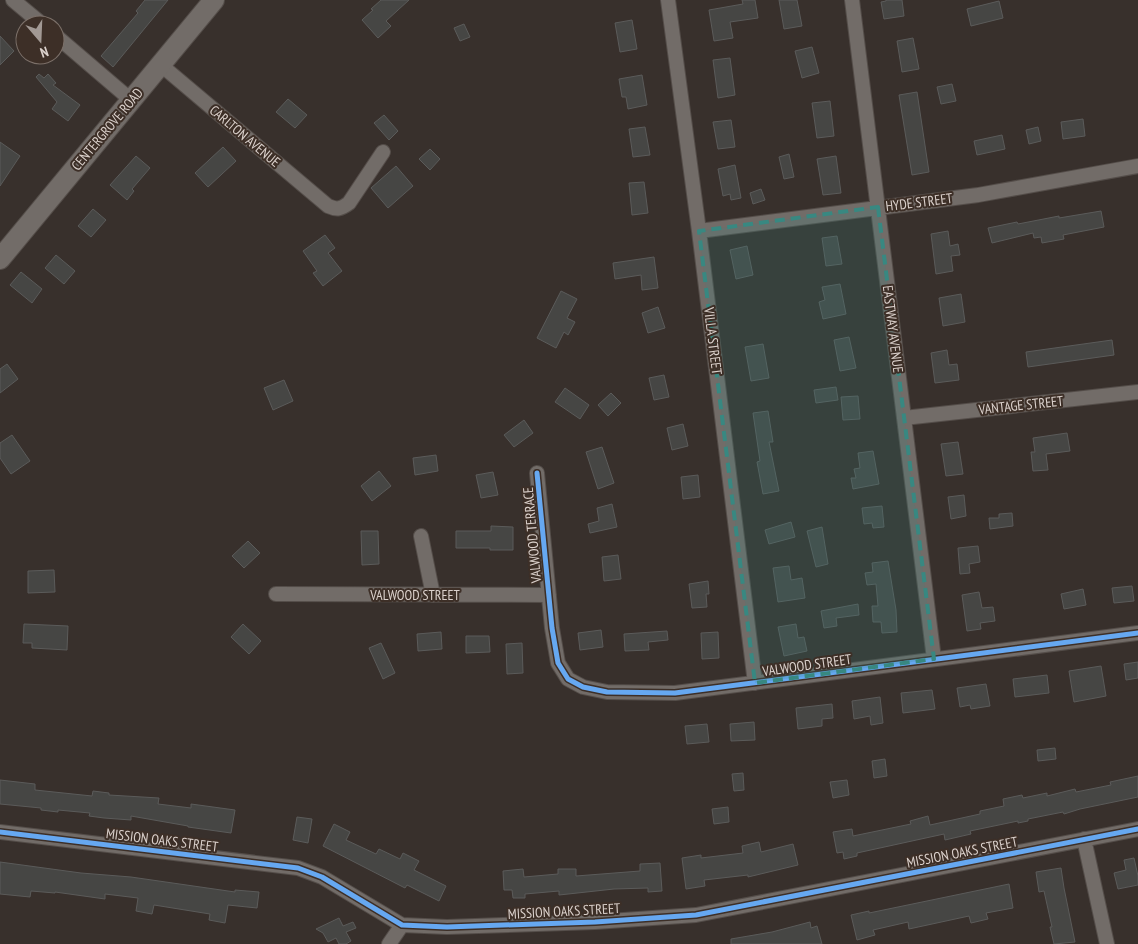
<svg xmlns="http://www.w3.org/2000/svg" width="1138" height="944" font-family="'PT Sans Narrow',sans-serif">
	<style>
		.building { fill: #464644; stroke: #5b5b5a }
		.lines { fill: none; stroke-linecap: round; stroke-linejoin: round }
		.street-casing { stroke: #544d49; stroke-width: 16 }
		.secondary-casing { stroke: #544d49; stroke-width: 22 }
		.street { stroke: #726c68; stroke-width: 14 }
		.secondary { stroke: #726c68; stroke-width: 20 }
		.cycleway-casing { stroke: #3d2f27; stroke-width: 8 }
		.cycleway { stroke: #66a8f1; stroke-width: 5 }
		.marked { fill: #388881; fill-opacity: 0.2; stroke: #388881; stroke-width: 4; stroke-dasharray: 10 6; stroke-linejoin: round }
		.labels { text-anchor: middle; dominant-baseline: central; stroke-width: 4; stroke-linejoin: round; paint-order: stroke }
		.street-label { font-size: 14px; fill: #dbd1cc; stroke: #3d2f27 }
	</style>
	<rect width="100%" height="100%" fill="#38302c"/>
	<path class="building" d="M145,0h23l-55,67 -12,-11 37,-43 -2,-2z
		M381,0h28l-23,21 5,5 -13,12 -16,-18 11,-10 -2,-1z
		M742,0h13l3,18 -28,4 3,16 -19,3 -5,-31 34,-6z
		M779,0h18l5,26 -18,3z
		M886,0h16l2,16 -20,3 -3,-17 5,-1z
		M999,1l4,17 -32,8 -4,-17z
		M632,20l5,29 -17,3 -5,-29z
		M464,24l6,13 -10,4 -6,-13z
		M0,36l14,15 -14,14z
		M913,38l6,31 -17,3 -5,-31z
		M812,47l7,26 -17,5 -7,-27z
		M730,58l5,37 -17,3 -5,-38z
		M39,74l5,4 4,-4 8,9 -3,2 27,20 -12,16 -16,-12 5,-7 -21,-25z
		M642,75l5,30 -19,4 -2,-12h-4l-3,-18z
		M952,84l4,17 -15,3 -4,-17z
		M917,92l12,80 -17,3 -13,-80z
		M288,99l19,16 -12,13 -19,-16z
		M830,101l4,35 -17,2 -5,-35z
		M384,115l14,16 -9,9 -15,-17z
		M1083,119l2,17 -22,3 -2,-17z
		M731,120l4,27 -17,2 -5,-27z
		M645,127l5,28 -17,2 -4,-28z
		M1038,127l3,14 -12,3 -3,-14z
		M1002,135l3,14 -28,6 -3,-14z
		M0,142l20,14 -20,30z
		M223,147l13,14 -28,26 -13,-14z
		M430,149l10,10 -10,11 -11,-11z
		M789,154l5,23 -10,2 -5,-22z
		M136,156l14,12 -18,21 2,2 -7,9 -17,-15z
		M836,156l5,37 -18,2 -6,-36z
		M735,165l6,33 -10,2 -1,-6 -7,2 -5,-27z
		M396,166l17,20 -25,22 -17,-20z
		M644,182l4,31 -16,2 -3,-32z
		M761,189l4,11 -12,4 -3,-11z
		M93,209l13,11 -15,17 -13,-11z
		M1101,211l3,16 -41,8 1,4 -22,4 -1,-6 -7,1 -1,-5 -41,10 -4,-15 29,-6 1,2 41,-8v2z
		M948,231l2,15 8,-2 2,11 -9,1 2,15 -17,3 -5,-40z
		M325,235l10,13 -7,5 14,18 -19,15 -10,-13 4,-2 -14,-20z
		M837,236l5,28 -16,2 -4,-28z
		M747,246l6,29 -17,4 -6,-29z
		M56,255l19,16 -11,13 -19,-16z
		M654,257l4,31 -16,2 -1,-15 -26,4 -2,-16z
		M21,272l21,17 -10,14 -22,-18z
		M840,284l6,30 -23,5 -4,-17 6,-2 -3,-13z
		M561,291l16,8 -10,19 8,4 -7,13 -4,-3 -8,16 -19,-10z
		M961,294l4,28 -22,4 -4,-28z
		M658,307l7,21 -17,5 -6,-20z
		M849,337l7,31 -16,3 -6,-31z
		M1112,340l2,15 -86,12 -2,-15z
		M763,344l6,34 -18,3 -6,-34z
		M947,350l2,15 8,-1 2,16 -24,3 -4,-30z
		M7,364l11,15 -18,14v-24z
		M664,375l5,22 -15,3 -5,-22z
		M284,380l9,21 -20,9 -9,-22z
		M836,387l2,13 -22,3 -2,-13z
		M565,388l24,17 -9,14 -25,-17z
		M611,393l10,10 -13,13 -10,-11z
		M858,396l2,23 -17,1 -2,-23z
		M768,411l5,31h-4l10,49 -16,3 -6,-32 3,-1 -7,-48z
		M524,420l9,13 -19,14 -10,-12z
		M683,424l5,22 -16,4 -5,-22z
		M1067,433l3,18 -24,3 2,16 -15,1 -2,-19h4l-2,-14z
		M12,435l18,26 -19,13 -11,-16v-15z
		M958,442l5,32 -17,2 -5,-32z
		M602,447l12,36 -16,6 -12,-37z
		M873,451l6,33 -26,5 -2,-11h5l-2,-9 6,-1 -2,-15z
		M436,455l2,16 -23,4 -2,-17z
		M379,471l12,15 -19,15 -11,-15z
		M493,472l5,23 -17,3 -5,-23z
		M698,475l2,22 -17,2 -2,-22z
		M964,495l2,21 -15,3 -3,-22z
		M612,504l5,23 -27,6 -2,-9 11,-3 -2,-13z
		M882,506l2,21 -11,1 -1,-5 -8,1 -2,-16z
		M1012,513l1,13 -23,3 -1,-11h10v-4z
		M791,522l4,15 -26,7 -4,-14z
		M491,526l22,1v23h-23v-2h-34v-17h35z
		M822,527l6,37 -12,3 -9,-36z
		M361,531h17l1,33 -17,1z
		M248,541l12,12 -16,15 -12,-12z
		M978,546l2,16 -11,2 1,9 -10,1 -2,-26z
		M618,555l3,24 -17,2 -2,-24z
		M888,561l8,49 1,22 -15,1 -1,-11h-8l-1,-16h6l-2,-22 -9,1 -2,-12 8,-1 -1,-9z
		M789,566l2,14 11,-2 3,20 -27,4 -5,-34z
		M54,570l1,22 -27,1v-22z
		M708,581l1,13h-3l1,13 -15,1 -3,-24z
		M1132,586l2,15 -20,2 -2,-15z
		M1083,589l3,16 -22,4 -3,-15z
		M979,592l3,16 11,-1 2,14 -15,2 1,6 -14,2 -5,-36z
		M858,604l1,11 -23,3 1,8 -13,2 -3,-17z
		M24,624l44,2 -1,24 -35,-2v-5h-9z
		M243,624l18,17 -12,13 -18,-17z
		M796,624l2,14 6,-1 3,14 -23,5 -6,-29z
		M601,630l2,17 -23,3 -2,-17z
		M667,631l1,9 -20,2 1,8 -24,1 -1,-17z
		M441,632l1,17 -24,2 -1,-17z
		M718,632l1,26 -17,1 -1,-26z
		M466,636h23l1,16 -24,1z
		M381,643l14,30 -12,6 -14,-31z
		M522,643l1,30 -16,1 -1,-30z
		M1138,662v16l-12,2 -2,-16z
		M1101,666l5,30 -32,6 -5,-31z
		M1047,675l2,18 -34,4 -2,-18z
		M986,684l4,22 -19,3 -1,-4 -10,2 -3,-19z
		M932,690l3,19 -32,4 -2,-20z
		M880,697l3,26 -12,2 -1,-9 -16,3 -2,-18z
		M832,704l1,14 -11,1v7l-24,3 -2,-21z
		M754,722l1,18 -24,1 -1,-17z
		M707,724l2,18 -22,2 -2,-18z
		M1055,748l1,11 -18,2 -1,-11z
		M885,759l2,17 -13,2 -2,-17z
		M743,773l1,17 -10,1 -2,-17z
		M1138,776v21l-58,12 -16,5 -1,-2 -35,7v2l-10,2v-2l-48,10 1,3 -26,6 -1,-6 -87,19v3l-13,3 -1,-7 -6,1 -4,-21 19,-3 1,7 58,-12 -1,-3 18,-5 2,9 50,-11v-3l24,-5 -1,-7 19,-4 1,3 24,-5v3l28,-7 1,3 35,-7 -1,-3z
		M0,780l35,4v6l57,6 1,-5 16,2v2l50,3 -1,6 33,4v-4l44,6 -4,23 -43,-6v-1l-57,-10v4l-27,-2 -15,-2 1,-3 -32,-3v2l-17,-2v-2l-41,-4z
		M847,780l2,15 -16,3 -3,-16z
		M728,807l1,15 -15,2 -2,-15z
		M297,817l15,2 -4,24 -15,-3z
		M334,824l16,8 -4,8 30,14 3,-5 21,10 3,-6 16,8 -5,9 32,16 -7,15 -32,-16 -2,3 -82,-42z
		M759,842l2,10 32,-8 5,21 -50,12v-2l-44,5 1,6 -19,3 -4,-31 19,-3v3l42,-5 -1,-7z
		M1134,858l4,18v9l-20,4 -4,-16 12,-3 -2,-10z
		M0,862l81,11 50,4 104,15v-2l24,2 -2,16 -29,-3 -3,18 -16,-3 1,-6 -56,-9 -2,9 -16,-3 2,-13 -33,-4v5l-50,-7v1l-24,-2 -1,6 -30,-3z
		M660,863l2,28 -14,1v-4l-34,1 -55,6v-4l-34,3v4h-12l-1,-8h-8l-1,-19 20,-2 1,8 34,-3v-5h18v7l64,-5v-7z
		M1061,868l3,20 11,54 -21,2 -4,-17h2l-8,-36 -5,1 -3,-20z
		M1009,884l4,24 -27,5 2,6 -17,4 -2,-7 -60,13 -1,-7 -35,8 2,5 -18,5 -6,-25 18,-4v2z
		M339,918l4,8 10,-4 3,6 -10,4 5,9 -5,3h-7l-3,-6 -8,4 -5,-9 -7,-4z
		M810,922l1,6 6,-2 5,18h-91v-5l41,-7z"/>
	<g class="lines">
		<defs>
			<path id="street" d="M13,0l30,25
				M668,0l31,231 56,452
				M852,0l82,659
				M55,35l76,65
				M161,65l167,141c9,4 13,3 21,-3l34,-51
				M699,231l279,-36 160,-29
				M904,418l234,-26
				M537,473l15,155 6,35 10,16 15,8 24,5 68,1 463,-60
				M421,536l12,59
				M276,594l273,1
				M0,832l298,36 24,9 80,48 45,2 148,-5 101,-7 442,-86
				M1084,839l23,105
				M389,944l13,-19"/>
			<path id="secondary" d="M0,259l214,-259"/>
		</defs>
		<use href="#street" class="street-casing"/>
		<use href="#secondary" class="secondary-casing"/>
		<use href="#street" class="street"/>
		<use href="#secondary" class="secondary"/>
		<defs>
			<path id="cycleway" d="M537,473l15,155 6,35 10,16 15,8 24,5 68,1 463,-60
				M0,832l298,36 24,9 80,48 45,2 148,-5 101,-7 442,-86"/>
		</defs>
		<use href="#cycleway" class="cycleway-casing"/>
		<use href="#cycleway" class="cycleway"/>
	</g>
	<path class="marked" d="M878,207l56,452 -179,24 -56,-452z"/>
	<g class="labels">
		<g class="street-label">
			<text transform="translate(107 129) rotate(-50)">CENTERGROVE ROAD</text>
			<text transform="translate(245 136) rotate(40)">CARLTON AVENUE</text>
			<text transform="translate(919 202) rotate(-7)">HYDE STREET</text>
			<text transform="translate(893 329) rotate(83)">EASTWAY AVENUE</text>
			<text transform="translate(713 341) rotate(83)">VILLA STREET</text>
			<text transform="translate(1021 405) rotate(-6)">VANTAGE STREET</text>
			<text transform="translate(532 535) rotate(-95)">VALWOOD TERRACE</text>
			<text x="415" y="595">VALWOOD STREET</text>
			<text transform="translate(807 665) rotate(-8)">VALWOOD STREET</text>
			<text transform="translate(162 840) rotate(7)">MISSION OAKS STREET</text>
			<text transform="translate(962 852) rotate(-11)">MISSION OAKS STREET</text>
			<text transform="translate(564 911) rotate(-3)">MISSION OAKS STREET</text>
		</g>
	</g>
	<g transform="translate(40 40) rotate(161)"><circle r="24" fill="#3d2f27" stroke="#7c7069"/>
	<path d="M0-4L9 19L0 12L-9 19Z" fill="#a29994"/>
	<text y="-8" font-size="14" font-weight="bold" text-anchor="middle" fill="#dbd1cc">N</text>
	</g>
</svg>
